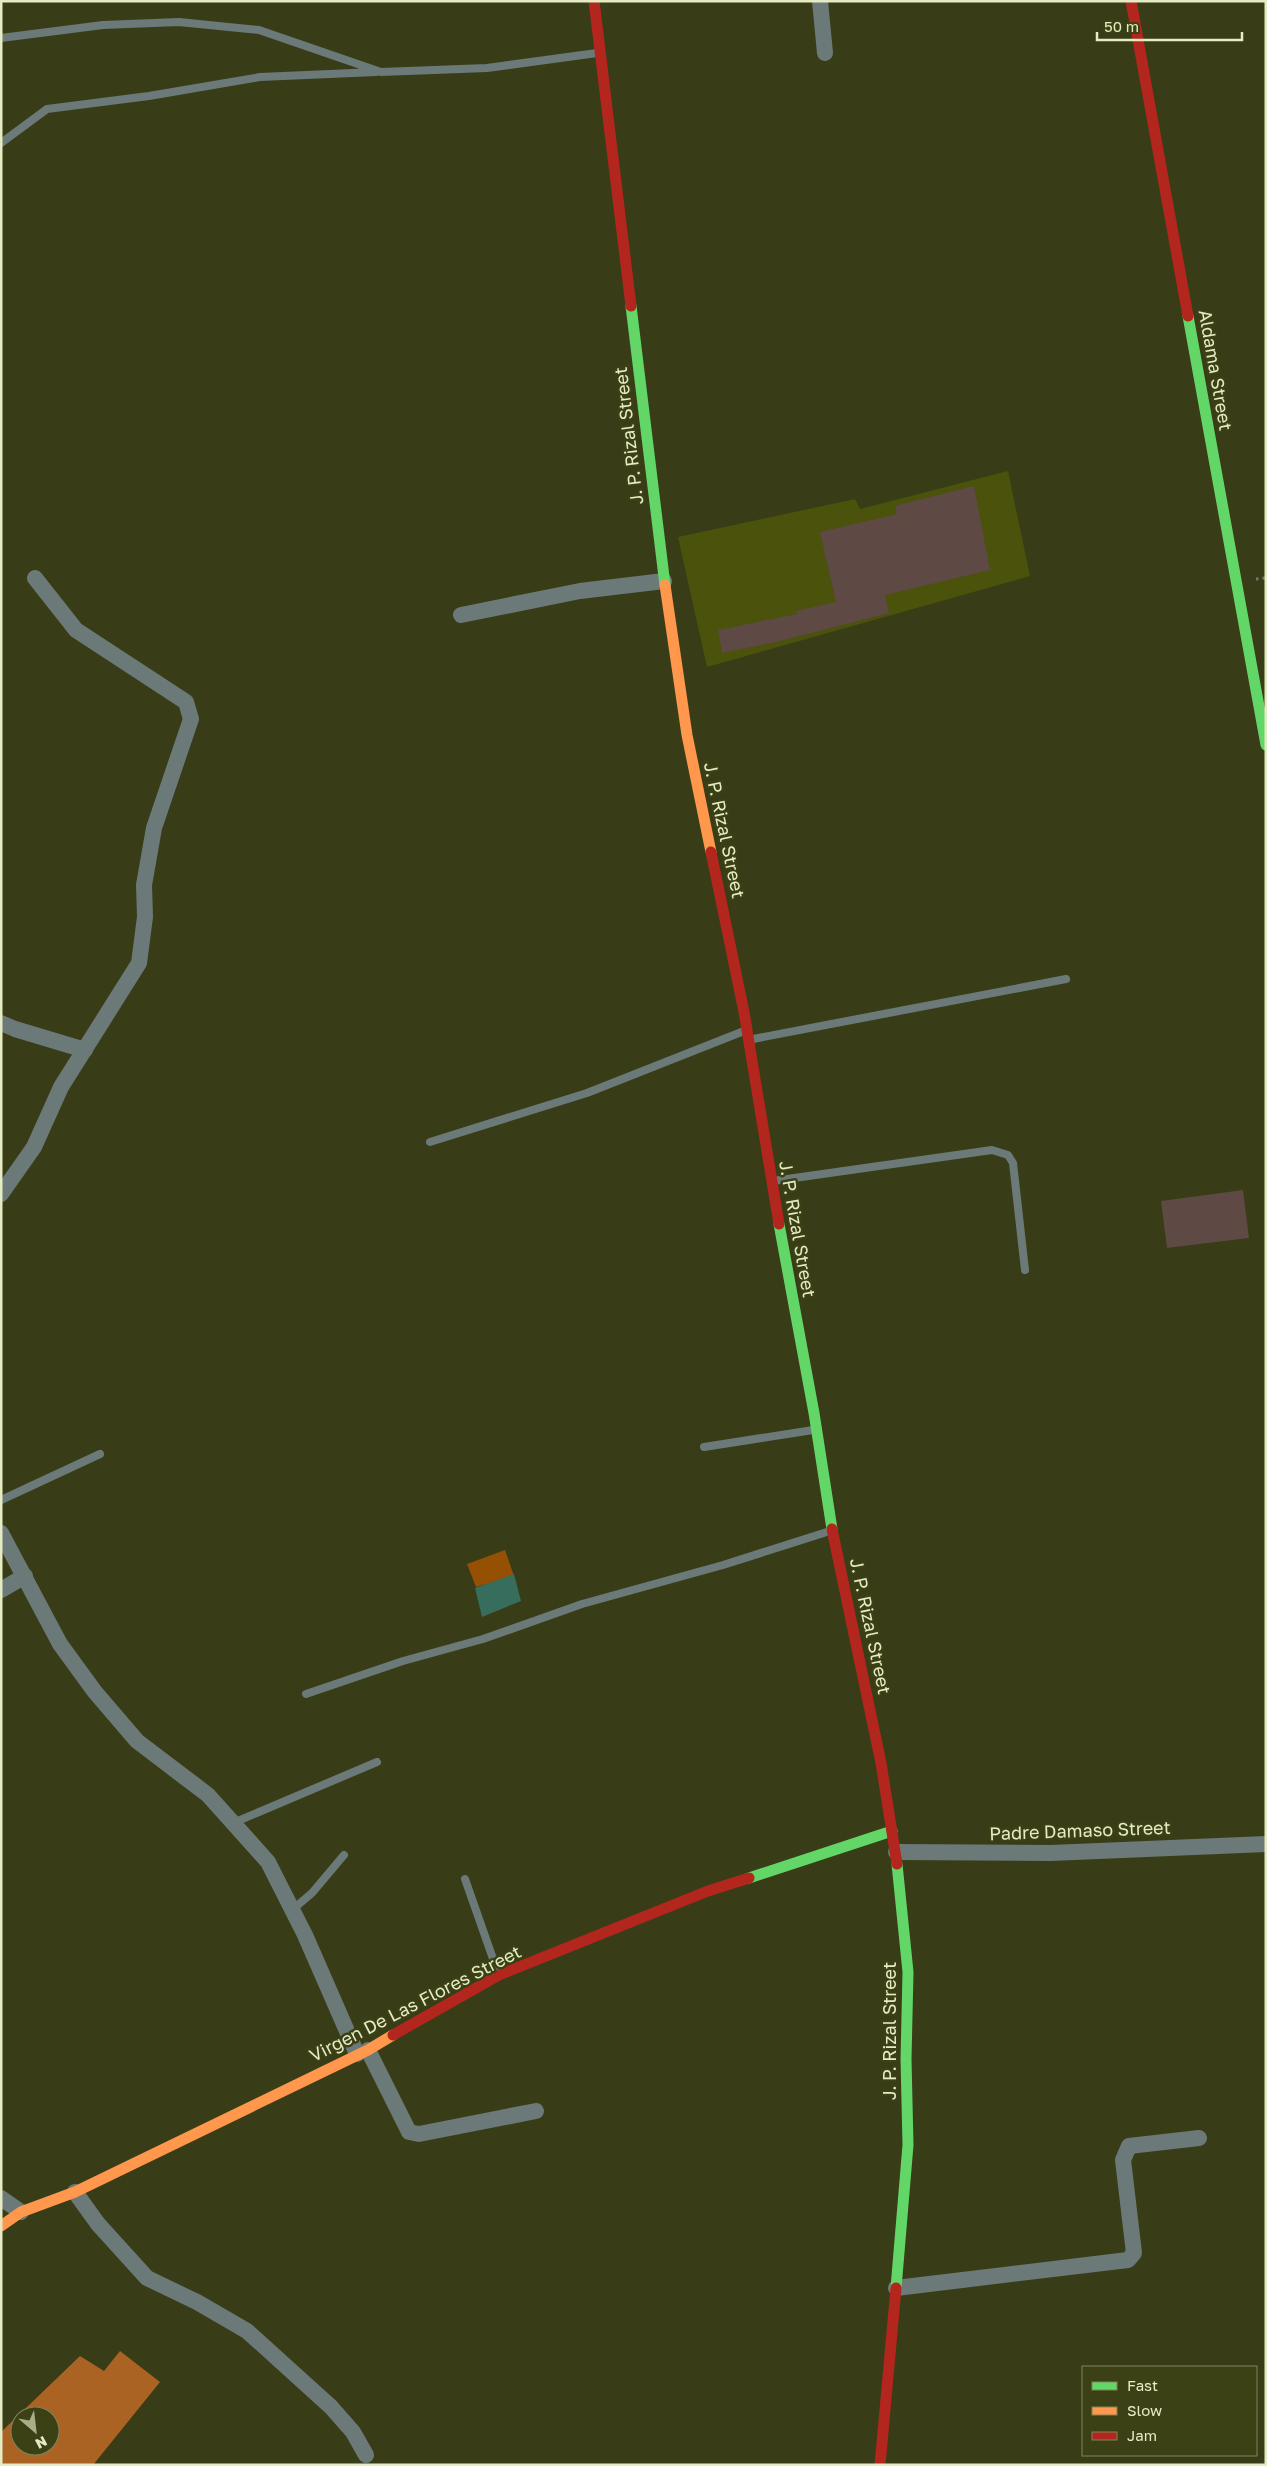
<svg xmlns="http://www.w3.org/2000/svg" width="1267" height="2466" font-family="'Golos Text',sans-serif">
	<style>
		.built { fill: #4b520b }
		.green { fill: #955004 }
		.forest { fill: #ab6324; fill-rule: evenodd }
		.water { fill: #376d5c }
		.building { fill: #5e4944 }
		.lines { fill: none; stroke-linecap: round; stroke-linejoin: round }
		.path { stroke: #6e7a73; stroke-width: 3; stroke-dasharray: 2.5 4; stroke-linecap: butt }
		.lane { stroke: #6b7a78; stroke-width: 8 }
		.street { stroke: #6b7a78; stroke-width: 16 }
		.fast { stroke: #63d668; stroke-width: 11 }
		.slow { stroke: #ff974d; stroke-width: 11 }
		.jam { stroke: #b3261e; stroke-width: 11 }
		.labels { text-anchor: middle; dominant-baseline: central; stroke-width: 5; stroke-linejoin: round; paint-order: stroke }
		.street-label { font-size: 18px; fill: #e5ecc4; stroke: #3b4015 }
	</style>
	<rect width="100%" height="100%" fill="#383c17"/>
	<path class="built" d="M1008,471l22,105 -323,91 -29,-130 177,-38 5,10z"/>
	<path class="green" d="M505,1550l9,26 -38,11 -9,-23z"/>
	<path class="forest" d="M120,2351l40,31 -67,83h-92v-33l79,-76 24,15zM20,2416h30v30h-30z"/>
	<path class="water" d="M514,1574l7,27 -39,16 -7,-29z"/>
	<path class="building" d="M974,486l16,84 -105,25 4,18 -113,29 -54,11 -4,-23 79,-16 -1,-3 40,-9 -16,-70 77,-18 -2,-8z
		M1243,1190l6,48 -82,10 -6,-47z"/>
	<g class="lines">
		<path class="path" d="M1256,579l10,-1"/>
		<path class="lane" d="M1,38l102,-13 76,-3 80,8 122,42 106,-4 110,-15
			M1,143l46,-34 102,-13 111,-19 116,-5
			M753,1039l313,-60
			M430,1142l157,-49 157,-62
			M773,1181l219,-31 16,5 5,8 12,107
			M704,1447l109,-17
			M1,1500l99,-46
			M306,1694l97,-33 80,-22 99,-35 141,-39 107,-34
			M233,1823l144,-61
			M465,1879l33,94
			M292,1910l20,-17 32,-38"/>
		<path class="street" d="M820,1l5,52
			M461,615l119,-24 84,-10
			M1,1023l14,6 70,21
			M1,1194l33,-47 27,-60 78,-124 6,-46 -1,-32 10,-57 37,-109 -5,-17 -110,-72 -41,-52
			M1,1533l59,111 35,48 42,49 71,54 60,67 37,73 52,119
			M1,1590l24,-14
			M896,1852l155,1 215,-9
			M368,2050l41,82 10,2 117,-23
			M75,2192l23,32 49,54 50,24 50,29 84,76 22,25 13,23
			M1,2198l20,14
			M896,2288l232,-28 6,-7 -11,-93 6,-14 70,-8"/>
		<path class="fast" d="M631,306l34,279
			M1188,316l78,429
			M779,1224l35,189 18,116
			M749,1878l143,-47
			M896,2288l12,-143 -2,-86 2,-87 -11,-108"/>
		<path class="slow" d="M665,585l22,150 24,117
			M1,2226l20,-14 54,-20 293,-142 25,-15"/>
		<path class="jam" d="M594,1l37,305
			M1131,1l57,315
			M711,852l33,160 35,212
			M832,1529l49,234 16,101
			M393,2035l106,-60 209,-84 41,-13
			M880,2465l16,-177"/>
	</g>
	<g class="labels">
		<g class="street-label">
			<text transform="translate(1216 370) rotate(80)">Aldama Street</text>
			<text transform="translate(628 436) rotate(-97)">J. P. Rizal Street</text>
			<text transform="translate(725 830) rotate(78)">J. P. Rizal Street</text>
			<text transform="translate(798 1229) rotate(80)">J. P. Rizal Street</text>
			<text transform="translate(871 1626) rotate(78)">J. P. Rizal Street</text>
			<text transform="translate(1080 1830) rotate(-2)">Padre Damaso Street</text>
			<text transform="translate(415 2003) rotate(-27)">Virgen De Las Flores Street</text>
			<text transform="translate(889 2031) rotate(-90)">J. P. Rizal Street</text>
		</g>
	</g>
	<rect width="1267" height="2466" fill="none" stroke="#e5ecc4" stroke-width="5"/>
	<rect x="1082" y="2366" width="175" height="90" fill="#3b4015" stroke="#7f855b"/>
	<rect x="1092" y="2382" width="25" height="8" fill="#63d668" stroke="#7f855b"/>
	<text x="1127" y="2391" font-size="15" fill="#e5ecc4">Fast</text>
	<rect x="1092" y="2407" width="25" height="8" fill="#ff974d" stroke="#7f855b"/>
	<text x="1127" y="2416" font-size="15" fill="#e5ecc4">Slow</text>
	<rect x="1092" y="2432" width="25" height="8" fill="#b3261e" stroke="#7f855b"/>
	<text x="1127" y="2441" font-size="15" fill="#e5ecc4">Jam</text>
	<g transform="translate(35 2431) rotate(152)"><circle r="24" fill="#3b4015" stroke="#7f855b"/>
	<path d="M0-4L9 19L0 12L-9 19Z" fill="#a8ae87"/>
	<text y="-8" font-size="14" font-weight="bold" text-anchor="middle" fill="#e5ecc4">N</text>
	</g>
	<path d="M1097 32v8h145v-8" fill="none" stroke="#e5ecc4" stroke-width="2.5"/>
	<text x="1104" y="32" font-size="15" fill="#e5ecc4" stroke="#3b4015" stroke-width="4" paint-order="stroke">50 m</text>
</svg>
